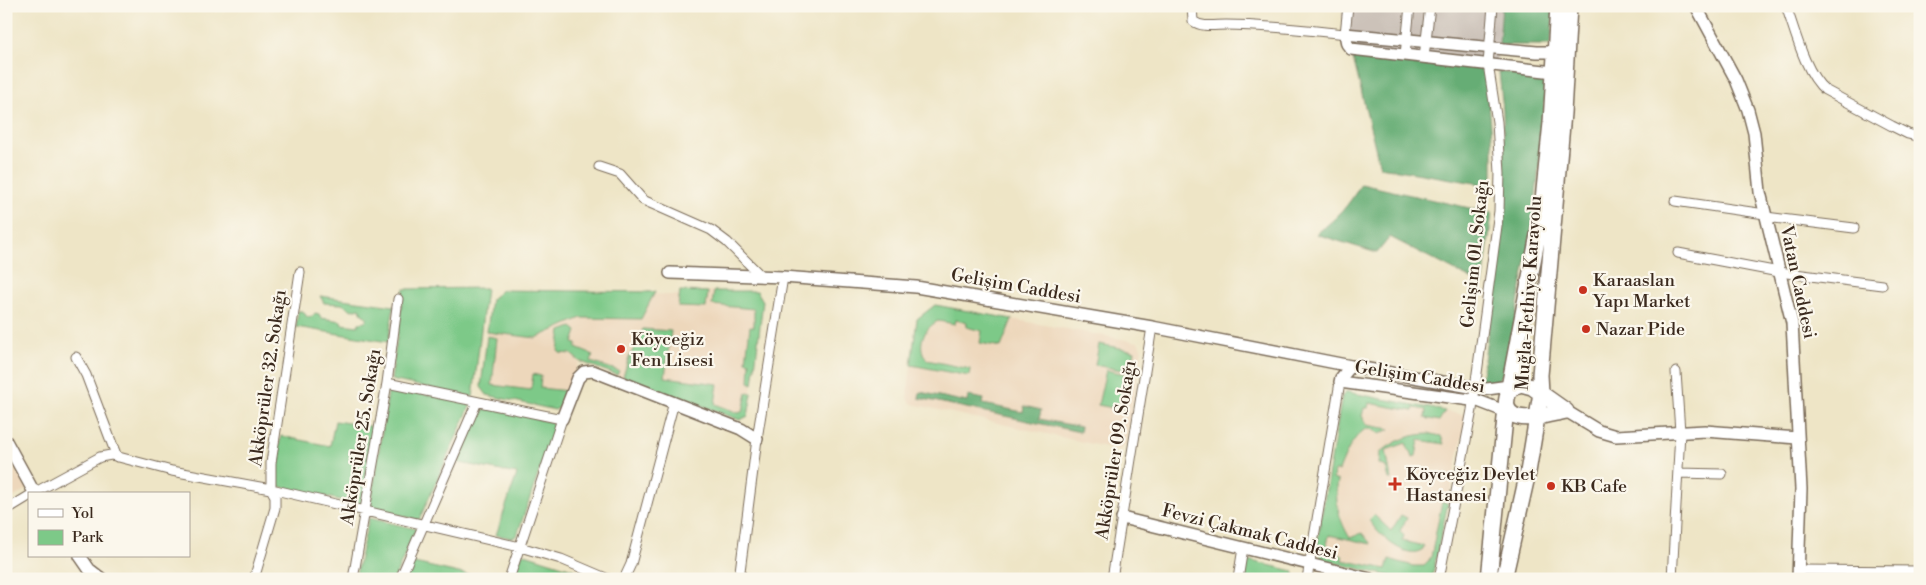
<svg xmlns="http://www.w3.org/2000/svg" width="1926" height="585" font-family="'Libre Bodoni',serif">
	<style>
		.built { fill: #edd7bb }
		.industrial { fill: #ccc2b9 }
		.green { fill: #7dc988; stroke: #5c7a53 }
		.forest { fill: #66ad74; stroke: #506c49 }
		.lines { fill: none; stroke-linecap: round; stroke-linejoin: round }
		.minor-casing { stroke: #7a6b59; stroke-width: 11 }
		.tertiary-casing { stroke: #7a6b59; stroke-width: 14 }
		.trunk-casing { stroke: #7a6b59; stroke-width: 18 }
		.minor { stroke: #fff; stroke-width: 9 }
		.tertiary { stroke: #fff; stroke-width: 11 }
		.trunk { stroke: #fff; stroke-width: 15 }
		.poi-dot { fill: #c8321e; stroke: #fbf7ec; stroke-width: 2 }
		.labels { text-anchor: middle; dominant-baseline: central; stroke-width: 4.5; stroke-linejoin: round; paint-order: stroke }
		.street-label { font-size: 18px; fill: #3b2a1e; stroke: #fbf7ec }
		.poi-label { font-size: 18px; fill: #3b2a1e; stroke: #fbf7ec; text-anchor: start }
	</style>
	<rect width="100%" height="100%" fill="#fbf7ec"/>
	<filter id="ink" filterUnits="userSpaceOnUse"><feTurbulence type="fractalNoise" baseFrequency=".02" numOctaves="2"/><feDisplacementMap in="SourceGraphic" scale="10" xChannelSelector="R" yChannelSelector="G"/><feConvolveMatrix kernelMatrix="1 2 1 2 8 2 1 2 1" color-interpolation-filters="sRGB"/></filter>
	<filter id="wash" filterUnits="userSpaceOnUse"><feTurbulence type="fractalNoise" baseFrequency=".0096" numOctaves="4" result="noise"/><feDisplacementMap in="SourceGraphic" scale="20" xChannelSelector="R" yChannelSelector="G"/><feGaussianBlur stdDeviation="1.12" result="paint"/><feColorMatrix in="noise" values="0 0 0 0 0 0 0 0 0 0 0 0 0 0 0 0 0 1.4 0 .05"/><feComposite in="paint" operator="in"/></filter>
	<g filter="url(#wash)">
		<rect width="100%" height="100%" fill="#eee5c6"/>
		<path class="built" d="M502,290l153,2v2l10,1h14l1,-4h77l6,10 -15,115 -8,4 -161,-58 -17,44 -7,4 -68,-15 -6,-8 10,-88z
			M935,305l203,37 4,8 -16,95 -7,5 -207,-46 -5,-6 10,-79z
			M1369,403l43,8 1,-4 13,3 13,11 6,-10 19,4 2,4 -18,84 -6,-1 -11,55 -2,4 -5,5h-11l-24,-7 -3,10 -44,-9 -4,-5 -12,-5 3,-15 41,8 -20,-5 -4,-6 -9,-29 1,-22 -5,-2 2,-8h4l12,-25 13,-16 4,-2 21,1 -22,-4 -5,-10 1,-6z
			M6,454l21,35 -21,13z"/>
		<path class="industrial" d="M1343,6h159l-6,64 -144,-16 -11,-15z"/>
		<path class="green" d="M486,288l-13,109 -82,-17 13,-91z
			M502,290l153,2 -14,27 -60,-1 -45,20 -49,-6 4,-33z
			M680,291l28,1 -2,16 -28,-1z
			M714,291h43l6,10 -10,83 -4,-2 1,-20 -4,-1 4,-35 4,1v-18l-42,-4z
			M320,296l74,10 -6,36 -92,-15 2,-16h5l4,6 6,-1 2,-3 4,1 2,4 20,3v3l17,2 1,-3 6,-1 2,-2v-3l-5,-3 -2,-6 -8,2 -10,-6 -18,-1z
			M935,305l77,14 -11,28 -21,-4 2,-12 -16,-4 1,-4 -11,-3 -1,4 -17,-3c-15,8 -22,25 -11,39l43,9 -1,7 -58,-11 6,-46z
			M572,327l5,4 -4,12 4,1 -1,4 17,7 -2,7 28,9 -2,4 -38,-14 -8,-7 -11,-1 -2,-2 3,-20z
			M643,329l28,2 -6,46 53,7 -3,20 24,9 4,-2 4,-18h5l-4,23 -8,4 -117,-43 5,-17z
			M487,336l10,2 -5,47 39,5 2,-16 8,2 -1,12 28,3 -6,15 -7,4 -68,-15 -6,-8z
			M1099,344l36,7 -4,21 -36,-7z
			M1106,370l24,5 -7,35 -25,-5z
			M389,387l82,17 -52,116 -49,-12z
			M1347,392l98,19 -6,10 -14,-3 1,-8 -12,-2 -1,3 -44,-8 -1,5h-4l-2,8 5,9 23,4 -10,5 -10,-6c-15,2 -26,30 -31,43h-5l-1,8 5,2c-4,20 1,39 12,57l12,-5 9,11 -42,-9 -3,15 13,2 -1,3h5l-1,5 44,9 3,-10 24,7h11l5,-5 2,-4 11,-55 6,1 -16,74 -1,2h-29l-79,-19 -7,-12 26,-152z
			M488,408l63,14 3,7 -37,106 -5,3 -16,-3 21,-61 -62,-12 21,-47z
			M335,421l40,6 -13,78 -84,-19 -5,-9 8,-41 49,10z
			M1431,434l10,2 3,8 -25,-4 -3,16 -3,1 -2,-6h-2l-3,-8 -20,7 5,29h-2l-3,-12 -7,-3 1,-11c15,-13 31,-19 51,-19z
			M1374,515l17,16 10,-16 6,3 -7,13 4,5 -2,5 22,5 -1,3c-16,13 -46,-15 -54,-29z
			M369,518l47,11 -22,50h-39z
			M522,553l50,16 23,10h-81z
			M1251,561l42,10 3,8h-53l2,-15z
			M410,562l53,12 36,5h-95z"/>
		<path class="forest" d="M1502,6h52l-3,39h-52z
			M1352,54l134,15 7,80v37l-113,-19z
			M1499,72l47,5 -2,43 -11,103 -27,145 -7,12 -7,2h-11l24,-174 -2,-97z
			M1361,184l131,29 -9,72 -93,-48 -13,16 -61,-19c22,-17 31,-26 45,-50z
			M920,392l47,10 1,-6 16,3 -1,5 40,8 1,-6 17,4 -2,9 42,8 -1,5 -161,-34z"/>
	</g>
	<g filter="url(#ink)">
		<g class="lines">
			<defs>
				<path id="minor" d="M1192,6l1,15c9,7 22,4 33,4 40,0 80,5 119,9l3,-28
					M1786,6c9,25 19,67 39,84l67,36 16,8 12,3
					M1405,55l5,-49
					M1424,57l6,-51
					M599,167l21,7 23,26 68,30 16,12 35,35
					M1675,201l90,13
					M1766,217l88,11
					M1678,253l101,19 103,13
					M76,357l10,18 31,82
					M387,383l175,36 -53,160
					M1678,473l44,1
					M32,494l68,-37 11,-2 61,16 99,18 249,58 41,12 47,20
					M6,510l23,-14
					M1798,570l122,1
					M254,579l21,-71v-12l-4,-7v-26l29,-191
					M353,579l34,-196 11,-84
					M400,579l77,-177
					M624,579l7,-15 43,-162
					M739,579l18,-140 26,-162
					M1112,579l40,-252
					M1238,579l5,-31
					M1307,579l33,-197
					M1439,579l33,-169 27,-199 1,-38 -3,-51 -9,-58 5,-58
					M1672,579l8,-147 -4,-60"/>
				<path id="tertiary" d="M1696,6l40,74 12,30 6,23 6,59 32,131 9,166 -3,90
					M1554,72l-203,-23 -4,-5 -2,-10 192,18h18
					M670,273l113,4 133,10 236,40 199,39
					M1566,411l33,20 17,5 89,-5 92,7
					M1512,414l-34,-13 -138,-19 1,-4 10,-12 125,22 11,1 30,-4
					M562,419l16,-41 6,-6 9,-1 148,58 16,10
					M6,441l29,53
					M1122,518l248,61
					M80,556l9,13 13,10"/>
				<path id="trunk" d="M1521,384l11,3 34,24c-12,2 -35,9 -47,6 -19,-4 -15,-29 2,-33z
					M1489,579l18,-181 34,-179 10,-96 7,-117
					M1504,579l24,-107 13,-79 -1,-18 23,-262 6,-107"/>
			</defs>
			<use href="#minor" class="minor-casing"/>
			<use href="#tertiary" class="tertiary-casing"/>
			<use href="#trunk" class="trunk-casing"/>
			<use href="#minor" class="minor"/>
			<use href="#tertiary" class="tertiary"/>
			<use href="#trunk" class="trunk"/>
		</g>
	</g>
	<g class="poi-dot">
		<circle cx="1583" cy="290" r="5"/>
		<circle cx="1586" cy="329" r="5"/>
		<circle cx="621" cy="349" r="5"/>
		<path d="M1392.5 476.5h5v5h5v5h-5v5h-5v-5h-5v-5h5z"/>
		<circle cx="1551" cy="486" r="5"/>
	</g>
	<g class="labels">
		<g class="street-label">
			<text transform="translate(1475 254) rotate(-84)">Gelişim 01. Sokağı</text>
			<text transform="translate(1798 282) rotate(78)">Vatan Caddesi</text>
			<text transform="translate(1016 286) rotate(10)">Gelişim Caddesi</text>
			<text transform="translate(1529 293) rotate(-86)">Muğla-Fethiye Karayolu</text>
			<text transform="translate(1420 377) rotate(9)">Gelişim Caddesi</text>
			<text transform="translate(268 378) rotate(-82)">Akköprüler 32. Sokağı</text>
			<text transform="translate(361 437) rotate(-81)">Akköprüler 25. Sokağı</text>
			<text transform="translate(1116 450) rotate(-81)">Akköprüler 09. Sokağı</text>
			<text transform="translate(1250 532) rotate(14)">Fevzi Çakmak Caddesi</text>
		</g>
		<g class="poi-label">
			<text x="1593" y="280">Karaaslan<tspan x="1593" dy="21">Yapı Market</tspan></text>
			<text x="1596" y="329">Nazar Pide</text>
			<text x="631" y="339">Köyceğiz<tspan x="631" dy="21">Fen Lisesi</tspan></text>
			<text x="1406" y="474">Köyceğiz Devlet<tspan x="1406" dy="21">Hastanesi</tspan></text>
			<text x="1561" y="486">KB Cafe</text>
		</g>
	</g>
	<rect width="1926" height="585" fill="none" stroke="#fbf7ec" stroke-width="25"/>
	<rect x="28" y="492" width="162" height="65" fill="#fbf7ec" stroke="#aea59a"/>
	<rect x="38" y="509" width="25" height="8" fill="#ffffff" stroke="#aea59a"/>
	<text x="72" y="518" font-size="15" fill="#3b2a1e">Yol</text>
	<rect x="38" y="530" width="25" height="15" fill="#7dc988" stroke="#aea59a"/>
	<text x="72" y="542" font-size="15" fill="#3b2a1e">Park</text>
</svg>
